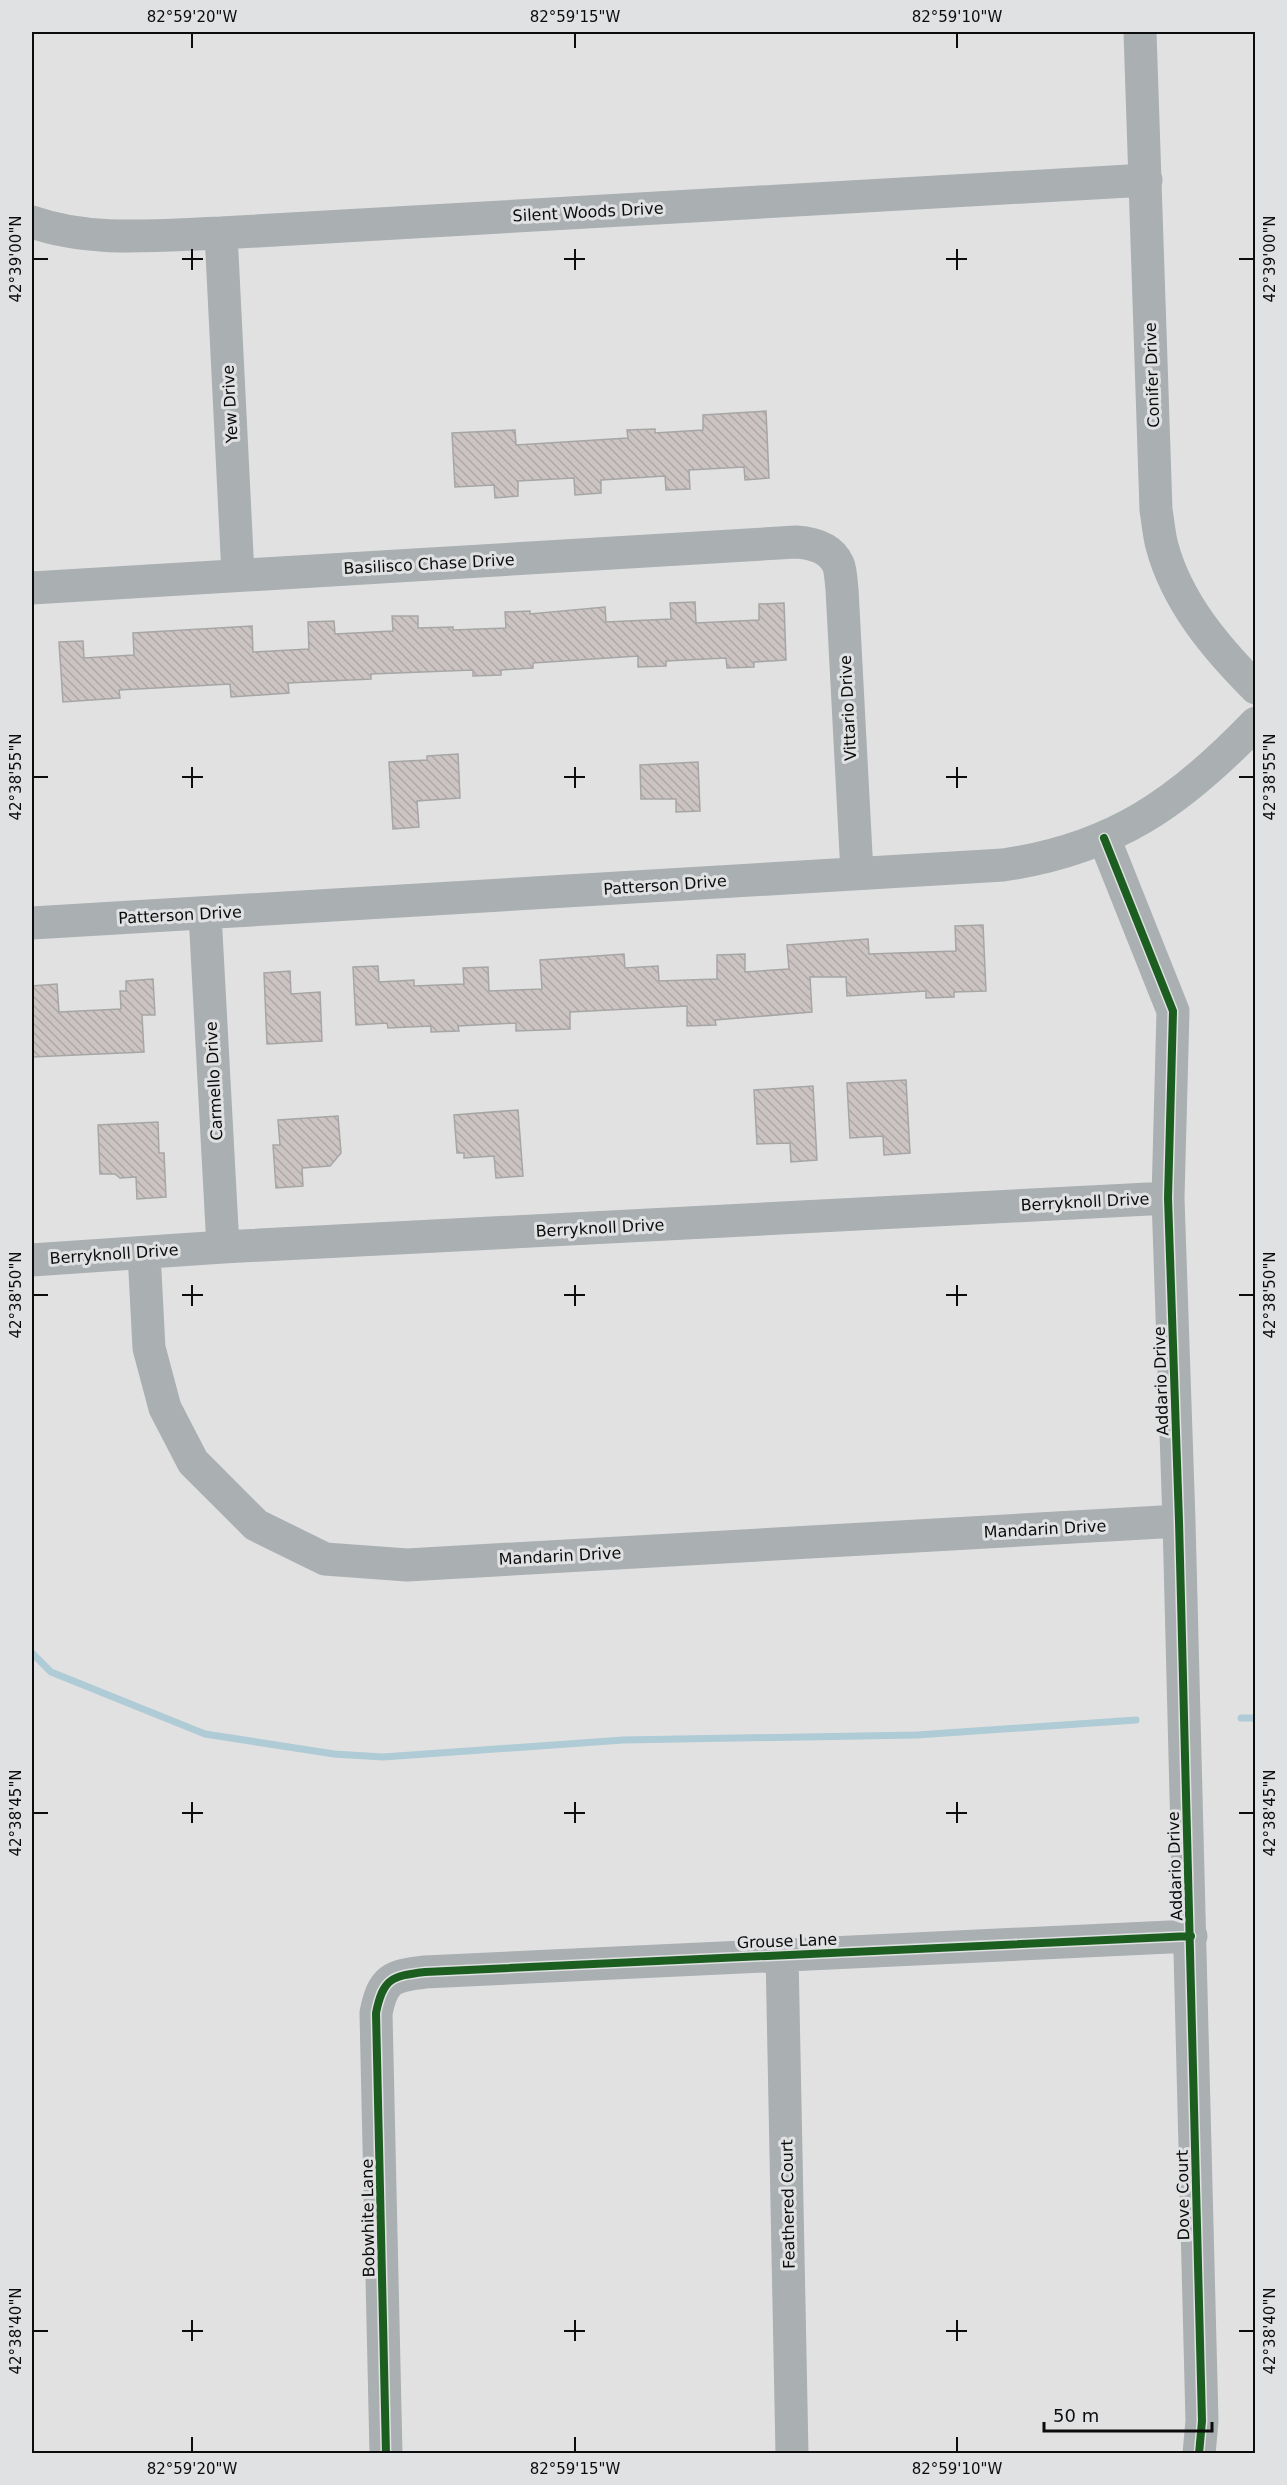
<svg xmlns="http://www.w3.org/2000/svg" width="1287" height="2485" font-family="'DejaVu Sans',sans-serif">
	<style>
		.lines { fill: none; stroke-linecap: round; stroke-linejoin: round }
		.stream { stroke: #afcbd5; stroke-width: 7 }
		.building { fill: url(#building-back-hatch); stroke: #a7a6a6; stroke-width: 1.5 }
		.minor { stroke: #aaafb1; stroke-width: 33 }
		.cycleway-casing { stroke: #e0e1e2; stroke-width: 11 }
		.cycleway { stroke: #1b5e20; stroke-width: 8 }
		.ticks { fill: none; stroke: #0c0c0c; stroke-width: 2 }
		.labels { text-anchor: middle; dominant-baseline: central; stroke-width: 6; stroke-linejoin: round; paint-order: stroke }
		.street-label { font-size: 16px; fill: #0c0c0c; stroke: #e0e1e2 }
		.neatline { fill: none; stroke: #0c0c0c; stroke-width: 2 }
		.ticks-label { font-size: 15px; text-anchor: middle; fill: #0c0c0c }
	</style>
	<defs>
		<pattern id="building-back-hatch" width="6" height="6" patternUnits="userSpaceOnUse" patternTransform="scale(1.5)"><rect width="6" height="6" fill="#cbc4c2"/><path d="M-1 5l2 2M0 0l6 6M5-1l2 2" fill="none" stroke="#ada7a6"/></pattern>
	</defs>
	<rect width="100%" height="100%" fill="#e1e1e1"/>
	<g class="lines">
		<path class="stream" d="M32,1653l19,19 154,62 129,20 49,3 240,-17 294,-5 219,-15
			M1241,1718h15"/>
	</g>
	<path class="building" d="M766,411l3,67 -24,2 -1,-13 -55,3 1,19 -24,1 -1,-14 -64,4v13l-26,2 -1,-17 -56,3v15l-23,2 -1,-13 -39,2 -3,-54 63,-3 1,15 112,-7 -1,-8 28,-1v4l48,-3v-15z
		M695,602l1,21 63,-3v-16l25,-1 2,57 -32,2v5l-27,1 -1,-10 -60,3v5l-28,1v-11l-105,7v5l-32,2v5l-28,1v-6l-102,4v5l-83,4 1,10 -58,4 -1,-13 -111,6 1,8 -57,4 -4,-60 24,-1 1,17 50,-3 -1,-22 119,-7 1,26 56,-3 -1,-27 26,-1 1,13 58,-3 -1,-15h26v12l35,-1v3l53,-2 -1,-16 25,-1v3l75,-7 1,15 65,-3 -1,-16z
		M458,754l2,44 -43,3 2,26 -26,2 -4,-67 38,-2v-4z
		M698,762l2,49 -24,1v-13h-35l-1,-34z
		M983,925l3,66 -32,1v5l-28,1v-7l-79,5 -1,-19h-36l2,35 -97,8 1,5 -29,1v-20l-117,6v17l-54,2v-8l-58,3 1,5 -28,1v-6l-43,2 -1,-5 -31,2 -3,-58 25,-1 1,16 35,-2v6l50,-2 -1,-16 25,-1 1,24 53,-2 -2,-29 84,-6 1,14 33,-2 1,15 58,-2v-24l28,-1v18l44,-3 -2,-24 81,-6 1,15 87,-3 -1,-25z
		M290,971l1,23 29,-2 2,49 -55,3 -3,-71z
		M153,979l2,36h-13l2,37 -112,5v-71l25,-2 2,28 62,-3 -1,-18h6v-10z
		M906,1080l4,73 -26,2 -1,-19 -33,2 -3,-55z
		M813,1086l4,74 -26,2 -1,-19 -33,1 -3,-54z
		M518,1110l5,66 -27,2 -2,-22 -30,2v-5h-7l-3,-38z
		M338,1116l3,37 -11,13 -28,2 1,18 -27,2 -3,-43h7l-2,-25z
		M158,1122l1,31h5l2,44 -29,2 -1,-22 -16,1 -5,-4h-15l-2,-49z"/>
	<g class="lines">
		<path class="minor" d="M1140,32l16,478c2,12 3,25 6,36 15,56 54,102 94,142
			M32,222c60,21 126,13 189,11l925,-53
			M221,233l17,342
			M32,588l764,-46c16,1 34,5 42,22 3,7 3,18 4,25l15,284
			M1104,838l69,173 -5,187 11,323 23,900 -3,33
			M205,914l18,333
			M32,923l971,-58c111,-16 177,-63 253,-142
			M144,1253l5,95 16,60 28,54 63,63 69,34 82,6 772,-44
			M32,1260l191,-13 945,-49
			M782,1954l10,500
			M386,2454l-10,-441c7,-35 16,-37 49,-41l766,-36"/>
		<defs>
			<path id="cycleway" d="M1104,838l69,173 -5,187 11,323 23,900 -3,33
				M386,2454l-10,-441c7,-35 16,-37 49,-41l766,-36"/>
		</defs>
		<use href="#cycleway" class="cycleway-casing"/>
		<use href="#cycleway" class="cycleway"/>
	</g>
	<path class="ticks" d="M192,33v15M575,33v15M957,33v15M192,249v21M575,249v21M957,249v21M33,259h15M182,259h21M564,259h21M946,259h21M1239,259h15M192,767v21M575,767v21M957,767v21M33,777h15M182,777h21M564,777h21M946,777h21M1239,777h15M192,1285v21M575,1285v21M957,1285v21M33,1295h15M182,1295h21M564,1295h21M946,1295h21M1239,1295h15M192,1802v21M575,1802v21M957,1802v21M33,1813h15M182,1813h21M564,1813h21M946,1813h21M1239,1813h15M192,2320v21M575,2320v21M957,2320v21M33,2331h15M182,2331h21M564,2331h21M946,2331h21M1239,2331h15M192,2437v15M575,2437v15M957,2437v15"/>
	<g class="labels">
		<g class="street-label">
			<text transform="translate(588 212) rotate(-3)">Silent Woods Drive</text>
			<text transform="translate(1152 375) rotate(-92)">Conifer Drive</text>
			<text transform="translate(230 404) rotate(-93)">Yew Drive</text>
			<text transform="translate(429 564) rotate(-3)">Basilisco Chase Drive</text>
			<text transform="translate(848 708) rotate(-93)">Vittario Drive</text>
			<text transform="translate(665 885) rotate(-4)">Patterson Drive</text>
			<text transform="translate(180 915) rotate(-3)">Patterson Drive</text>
			<text transform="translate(214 1081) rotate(-93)">Carmello Drive</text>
			<text transform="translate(1085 1202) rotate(-3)">Berryknoll Drive</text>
			<text transform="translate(600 1228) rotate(-3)">Berryknoll Drive</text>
			<text transform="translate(114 1254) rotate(-4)">Berryknoll Drive</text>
			<text transform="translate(1161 1381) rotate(-92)">Addario Drive</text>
			<text transform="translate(1045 1529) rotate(-3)">Mandarin Drive</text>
			<text transform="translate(560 1556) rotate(-3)">Mandarin Drive</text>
			<text transform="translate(1175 1866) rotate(-92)">Addario Drive</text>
			<text transform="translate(787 1941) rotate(-2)">Grouse Lane</text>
			<text transform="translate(1183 2195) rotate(-91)">Dove Court</text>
			<text transform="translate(788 2204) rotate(-91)">Feathered Court</text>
			<text transform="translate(368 2218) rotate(-91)">Bobwhite Lane</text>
		</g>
	</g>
	<rect width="1287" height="2485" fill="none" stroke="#e0e1e2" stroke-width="66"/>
	<path d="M1044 2422v9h168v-9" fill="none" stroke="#0c0c0c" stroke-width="3"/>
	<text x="1053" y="2422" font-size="18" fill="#0c0c0c" stroke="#e0e1e2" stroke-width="4.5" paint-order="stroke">50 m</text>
	<rect x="33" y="33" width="1221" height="2419" class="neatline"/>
	<g class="ticks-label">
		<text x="192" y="22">82°59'20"W</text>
		<text x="575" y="22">82°59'15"W</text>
		<text x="957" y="22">82°59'10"W</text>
		<text transform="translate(16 259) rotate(-90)" y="5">42°39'00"N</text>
		<text transform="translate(1270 259) rotate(-90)" y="5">42°39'00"N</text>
		<text transform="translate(16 777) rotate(-90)" y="5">42°38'55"N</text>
		<text transform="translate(1270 777) rotate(-90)" y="5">42°38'55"N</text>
		<text transform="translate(16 1295) rotate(-90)" y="5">42°38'50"N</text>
		<text transform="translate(1270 1295) rotate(-90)" y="5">42°38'50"N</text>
		<text transform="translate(16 1813) rotate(-90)" y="5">42°38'45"N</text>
		<text transform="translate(1270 1813) rotate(-90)" y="5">42°38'45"N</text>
		<text transform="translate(16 2331) rotate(-90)" y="5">42°38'40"N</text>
		<text transform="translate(1270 2331) rotate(-90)" y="5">42°38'40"N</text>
		<text x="192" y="2474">82°59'20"W</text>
		<text x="575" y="2474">82°59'15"W</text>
		<text x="957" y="2474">82°59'10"W</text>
	</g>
</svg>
